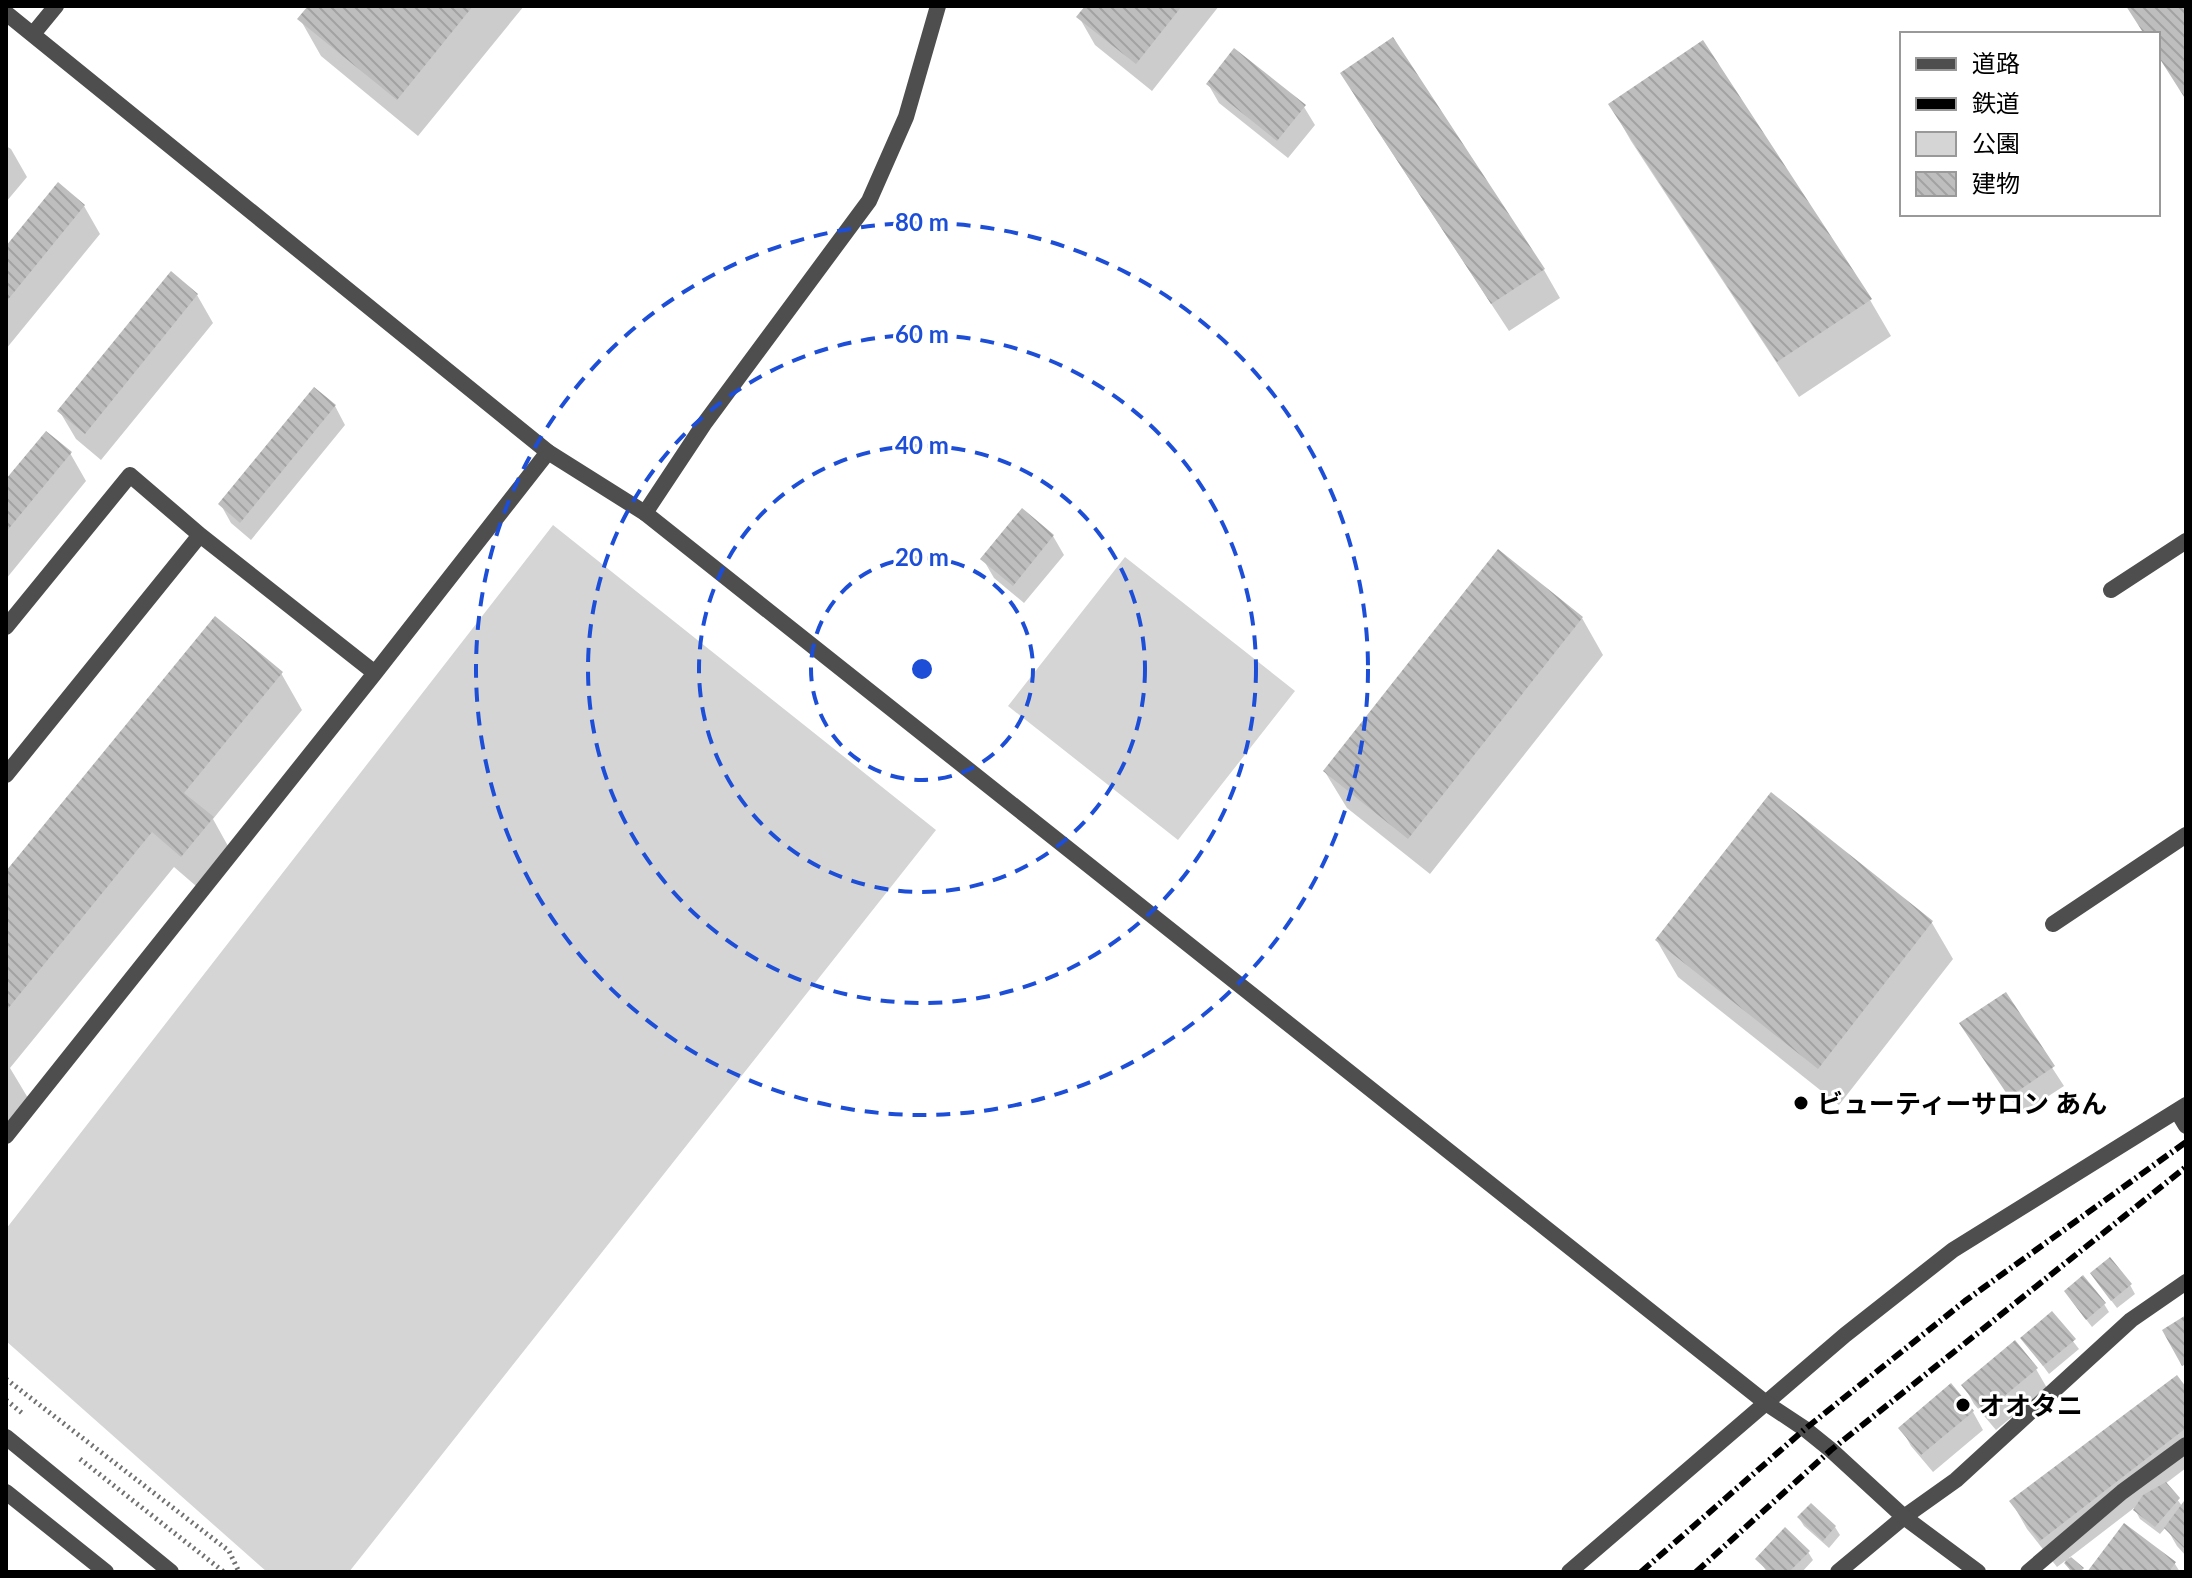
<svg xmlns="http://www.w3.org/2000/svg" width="2192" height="1578" font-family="Lato,'Noto Sans JP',sans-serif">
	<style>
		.park { fill: #d5d5d5 }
		.shadow { fill: #0003 }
		.building { fill: url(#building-back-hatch) }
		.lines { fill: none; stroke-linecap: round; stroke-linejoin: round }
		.path { stroke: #707070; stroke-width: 5; stroke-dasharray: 2 4; stroke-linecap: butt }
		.service { stroke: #4e4e4e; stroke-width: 16 }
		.minor { stroke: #4e4e4e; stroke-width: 16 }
		.tertiary { stroke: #4e4e4e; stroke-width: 16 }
		.rail { stroke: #000; stroke-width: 6; stroke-dasharray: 12 4 2 4; stroke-linecap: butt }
		.ring { fill: none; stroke: #1d4ed8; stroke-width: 4; stroke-dasharray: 14 10 }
		.poi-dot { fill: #000; stroke: #fff; stroke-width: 3 }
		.labels { text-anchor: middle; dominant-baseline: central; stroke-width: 6; stroke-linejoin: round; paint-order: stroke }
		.poi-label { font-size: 26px; font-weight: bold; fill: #000; stroke: #fff; text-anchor: start }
		.centre { fill: #1d4ed8; stroke: #fff; stroke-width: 4 }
		.ring-label { font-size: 24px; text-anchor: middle; font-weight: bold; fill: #1d4ed8; stroke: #fff; stroke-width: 6; stroke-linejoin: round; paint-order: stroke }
	</style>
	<defs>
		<pattern id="building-back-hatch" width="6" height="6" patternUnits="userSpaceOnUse" patternTransform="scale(2)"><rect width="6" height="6" fill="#bebebe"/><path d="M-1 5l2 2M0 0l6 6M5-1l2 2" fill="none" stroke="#a2a2a2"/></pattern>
	</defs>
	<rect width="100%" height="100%" fill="#fff"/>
	<path class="park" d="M553,525l383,305 -587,742h-82l-261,-231v-112z
		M1125,557l170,134 -117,149 -170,-134z"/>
	<path class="shadow" d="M310,6h214l-106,130 -97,-80 -21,-37z
		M1087,6h132l-67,85 -57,-46 -16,-28z
		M1342,73l202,197 16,28 -51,33 -151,-230z
		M1208,84l96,23 11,18 -27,33 -69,-55z
		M1610,104l260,196 21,36 -92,61 -168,-256z
		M6,146l5,3 16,28 -21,25z
		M84,206l16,28 -94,115v-100z
		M197,295l16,28 -112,137 -25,-21 -16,-27z
		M335,406l10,19 -94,115 -20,-17 -10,-18z
		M70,453l16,28 -80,98v-97z
		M1053,536l11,19 -40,48 -30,-25 -11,-19z
		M1582,618l21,37 -173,219 -83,-66 -22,-36z
		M281,673l21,37 -89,109 20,36 -30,37 -29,-25 -164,201 21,35 -25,31v-259z
		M1771,795l161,128 21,36 -114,146 -161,-128 -21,-36z
		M2005,995l59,91 -43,28 -48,-72z
		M2097,1282l33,3 5,9 -18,14z
		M2071,1300l33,4 5,8 -17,15z
		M2052,1314l27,35 -30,25 -26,-35z
		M2036,1369l11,19 -51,42 -22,-26 -10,-18z
		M2186,1391v77l-21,16 18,23 3,-2v51l-9,-10 -11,-19 -6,7 -20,-15 -6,-11 -65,50 15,14h-13l-6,-11 -8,6 -30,-38 -16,-28z
		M1973,1412l10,18 -50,42 -22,-26 -10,-18z
		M1799,1518l36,9 5,8 -11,13 -25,-22z
		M1808,1552l5,8 -11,12h-35l-9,-13z
		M2175,1564l5,8h-90z"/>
	<path class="building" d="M308,6h165l-76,94 -100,-81z
		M1085,6h97l-46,58 -60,-47z
		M2126,6h60v94l-28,-44v-22h-14z
		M1393,37l152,232 -54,35 -151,-231z
		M1703,40l169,259 -95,63 -169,-258z
		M1234,48l72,57 -29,36 -71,-57z
		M58,182l27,23 -79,97v-56z
		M171,271l27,23 -113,140 -28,-23z
		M314,387l22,18 -96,118 -22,-19z
		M46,431l26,21 -66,80v-53z
		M1022,508l32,27 -41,51 -33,-27z
		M1498,549l85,68 -175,222 -85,-68z
		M215,616l68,56 -99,121 30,24 -33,40 -29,-25 -146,179v-140z
		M1771,792l162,129 -115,148 -163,-129z
		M2006,992l49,74 -46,31 -50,-74z
		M2110,1257l22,27 -21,17 -21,-28z
		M2083,1275l23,28 -20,17 -22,-29z
		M2052,1311l24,28 -33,27 -23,-28z
		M2186,1315v49l-4,2 -20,-36z
		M2015,1340l23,28 -54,45 -23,-28z
		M2177,1375l9,12v41l-146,113 -31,-40z
		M1951,1383l23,28 -53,44 -23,-27z
		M2166,1482l14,16 -25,29 -22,-17 10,-15z
		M2184,1501l2,1v48l-22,-22z
		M1811,1503l25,23 -13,15 -26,-24z
		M2124,1523l52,39 -7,10h-82z
		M1785,1527l25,24 -21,21h-20l-14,-13z
		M2071,1557l13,11 -4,4h-8l-8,-9z"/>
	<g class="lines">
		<path class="path" d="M6,1379l223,172 10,21
			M6,1400l16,13
			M80,1459l144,113"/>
		<path class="service" d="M645,513l59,-89 165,-223 37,-84 32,-111
			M2111,590l75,-49
			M6,627l124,-152 70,60 175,138
			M6,775l194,-240
			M2053,924l133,-89
			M6,1136l369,-463 173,-221
			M6,1492l100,80"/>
		<path class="minor" d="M2177,1111l9,15
			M1569,1572l276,-237 108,-85 233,-145
			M1838,1572l66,-55 52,-37 175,-160 55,-38
			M2028,1572l94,-80 64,-47"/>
		<path class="tertiary" d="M6,13l542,439 97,61 1121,890 39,26 26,21 73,67 74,55
			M33,34l23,-28
			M6,1437l165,135"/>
		<path class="rail" d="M1641,1572l164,-143 160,-128 221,-159
			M1696,1572l135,-122 355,-283"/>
	</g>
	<g class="ring">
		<circle cx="922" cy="669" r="111"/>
		<circle cx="922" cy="669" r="223"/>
		<circle cx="922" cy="669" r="334"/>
		<circle cx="922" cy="669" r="446"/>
	</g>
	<g class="poi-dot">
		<circle cx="1801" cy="1103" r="8"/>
		<circle cx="1963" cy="1405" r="8"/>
	</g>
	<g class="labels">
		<g class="poi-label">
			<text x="1817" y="1103">ビューティーサロン あん</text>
			<text x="1979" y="1405">オオタニ</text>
		</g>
	</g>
	<circle cx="922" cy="669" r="12" class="centre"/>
	<g class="ring-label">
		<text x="922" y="231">80 m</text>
		<text x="922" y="343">60 m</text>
		<text x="922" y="454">40 m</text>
		<text x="922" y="566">20 m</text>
	</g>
	<rect width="2192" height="1578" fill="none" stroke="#000000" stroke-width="16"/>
	<rect x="1900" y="32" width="260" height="184" fill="#ffffff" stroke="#999999" stroke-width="2"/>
	<rect x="1916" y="58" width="40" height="12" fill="#4e4e4e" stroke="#999999" stroke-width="2"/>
	<text x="1972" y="72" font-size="24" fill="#000000">道路</text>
	<rect x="1916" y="98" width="40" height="12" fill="#000000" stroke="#999999" stroke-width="2"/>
	<text x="1972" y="112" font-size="24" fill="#000000">鉄道</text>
	<rect x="1916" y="132" width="40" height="24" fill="#d5d5d5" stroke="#999999" stroke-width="2"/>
	<text x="1972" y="152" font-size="24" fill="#000000">公園</text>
	<rect x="1916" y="172" width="40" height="24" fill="url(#building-back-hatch)" stroke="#999999" stroke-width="2"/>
	<text x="1972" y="192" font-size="24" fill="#000000">建物</text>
</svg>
